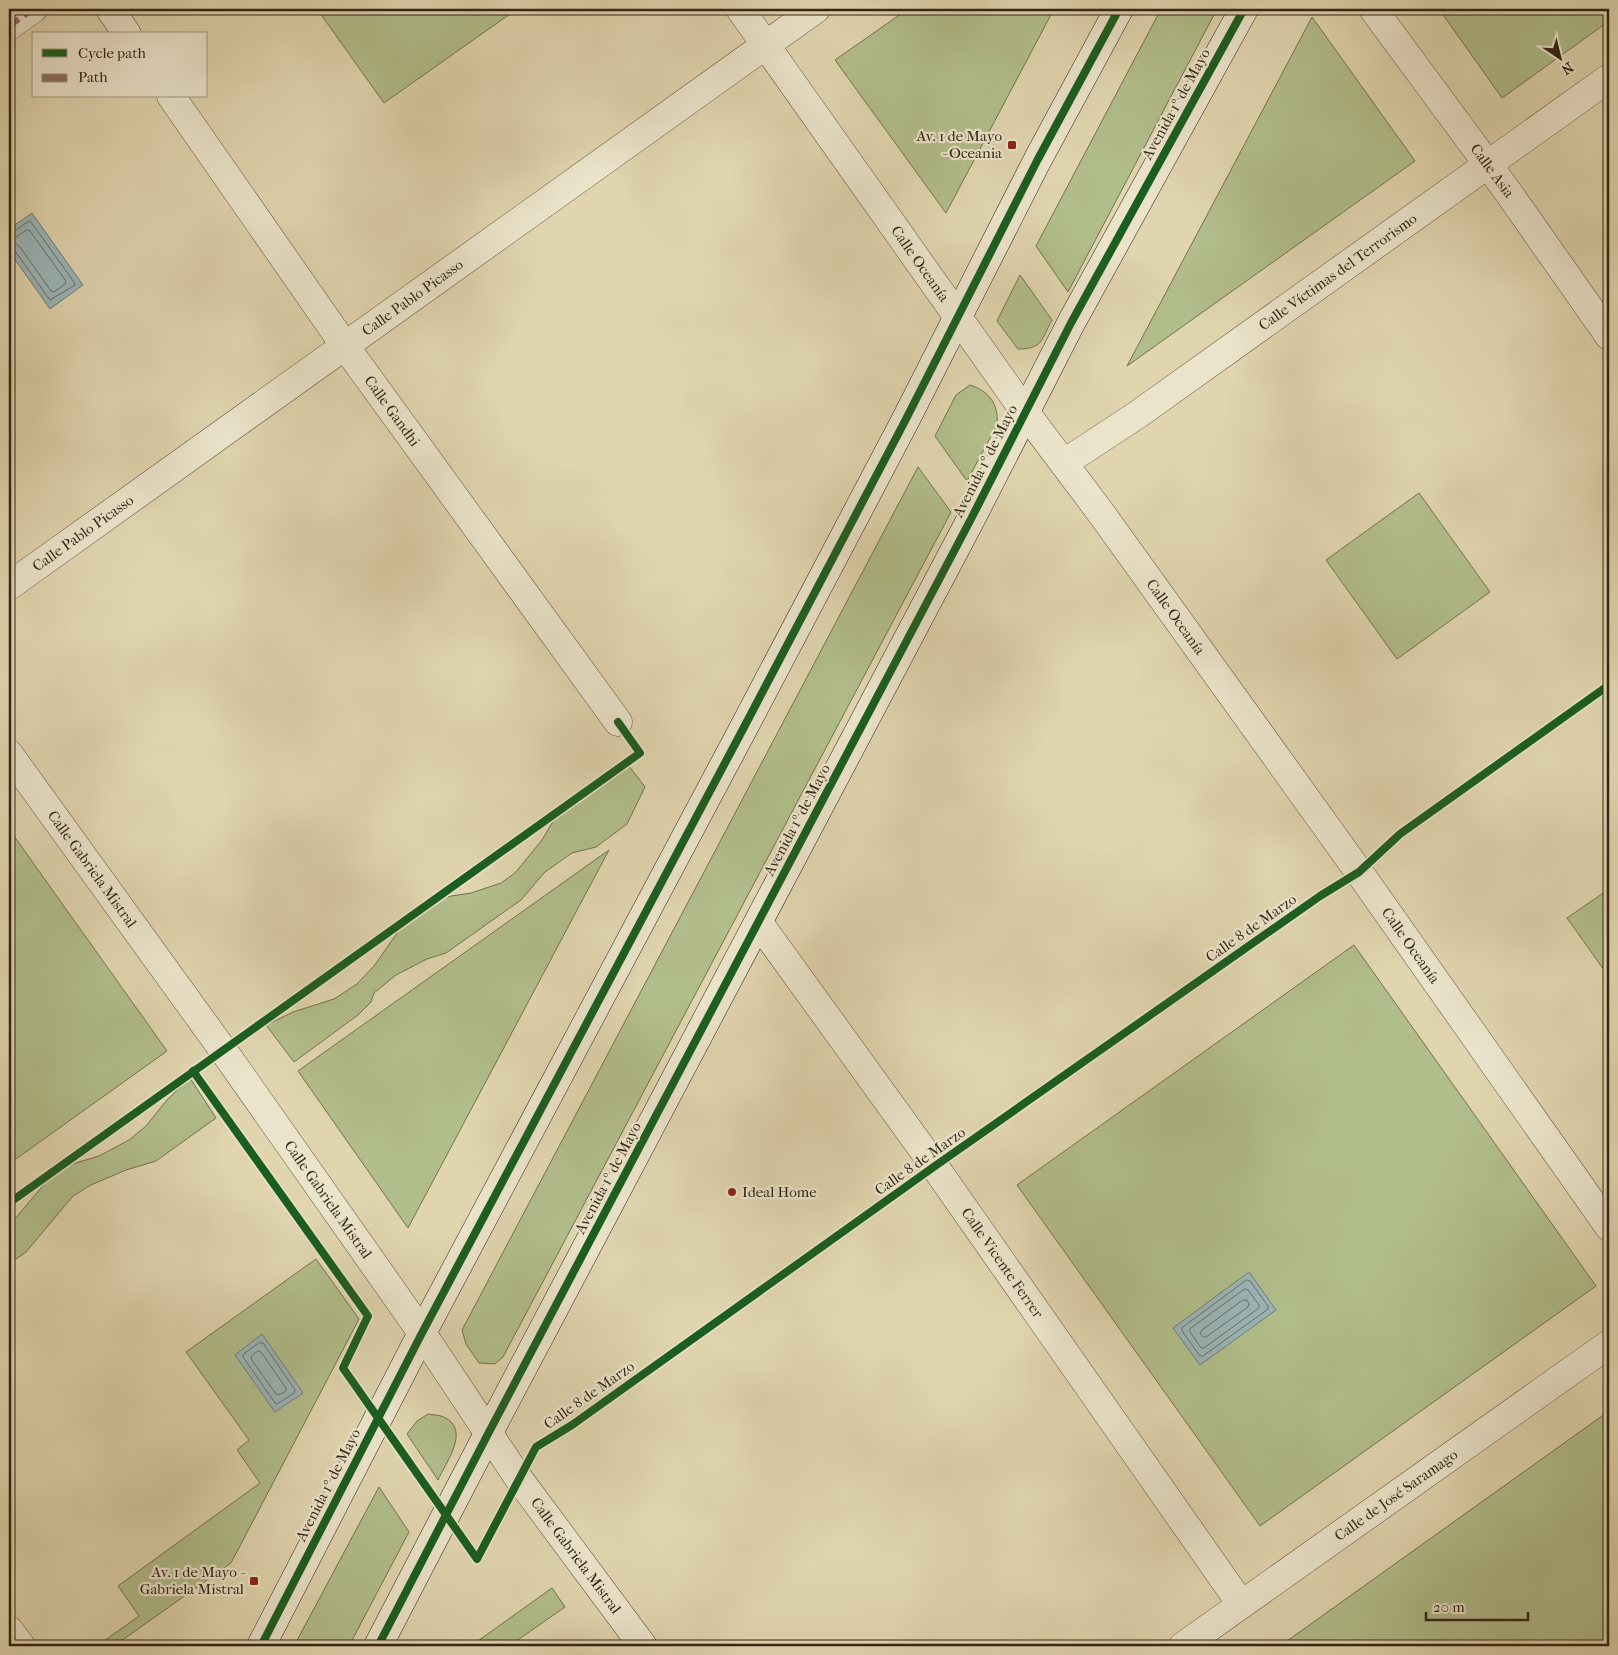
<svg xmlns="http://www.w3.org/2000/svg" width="1618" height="1655" font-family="'IM FELL French Canon',serif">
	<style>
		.green { fill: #b1bd8b; stroke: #727250 }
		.water { fill: #9ab5b7; stroke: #707c76 }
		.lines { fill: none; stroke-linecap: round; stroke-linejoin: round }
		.shore { stroke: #666e66; stroke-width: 1 }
		.street-casing { stroke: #5e523c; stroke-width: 29 }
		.secondary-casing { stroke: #322615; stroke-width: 29 }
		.street { stroke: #ebe4cb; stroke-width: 28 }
		.secondary { stroke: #ebe4cb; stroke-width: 28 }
		.quiet { stroke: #8d6e63; stroke-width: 6; stroke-dasharray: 12 6; stroke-linecap: butt }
		.cycleway-casing { stroke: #ebe4cb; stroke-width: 11 }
		.cycleway { stroke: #1b5e20; stroke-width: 8 }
		.poi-dot { fill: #8f2418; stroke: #ebe4cb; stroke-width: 2 }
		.labels { text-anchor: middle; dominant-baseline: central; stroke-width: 4.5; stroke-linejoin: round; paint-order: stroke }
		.street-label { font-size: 15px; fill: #322615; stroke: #ebe4cb }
		.poi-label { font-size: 15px; fill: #322615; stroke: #ebe4cb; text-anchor: end }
	</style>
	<rect width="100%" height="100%" fill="#e0d5af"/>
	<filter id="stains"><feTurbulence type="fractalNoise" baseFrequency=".004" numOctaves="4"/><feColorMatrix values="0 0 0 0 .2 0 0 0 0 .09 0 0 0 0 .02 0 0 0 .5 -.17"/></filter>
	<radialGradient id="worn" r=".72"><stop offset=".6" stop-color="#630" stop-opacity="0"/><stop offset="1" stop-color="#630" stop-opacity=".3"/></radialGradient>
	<path class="green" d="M317,9h200l-133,94z
		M908,9h146l-108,204 -111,-153z
		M1161,9h56l-149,283 -32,-46z
		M1439,9h170v12l-107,77z
		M1312,17l103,144 -288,205z
		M1020,275l32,45c-11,20 -9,29 -34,29l-21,-28z
		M970,385c19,6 29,19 27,40l-30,56 -32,-45 21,-41z
		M918,467l33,45 -448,845 -8,7 -16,-1 -13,-19 -4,-14z
		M1419,493l71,99 -93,67 -71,-99z
		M629,766l16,21 -18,37 -31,23 -24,6 -27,19 -24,28 -75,53 -19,6 -31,16 -22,18 -3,9 -13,13 -64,47 -28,-37 27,-13 41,-13 23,-15 17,-18 26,-37 45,-32 26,-4 30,-10 14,-10 27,-33 13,-22z
		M9,829l158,222 -158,113z
		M609,850l-201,378 -110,-157z
		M1609,889v88l-42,-59z
		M1354,945l242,341 -336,240 -243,-341z
		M190,1078l26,40 -60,43 -30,9 -35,15 -18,11 -47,56 -17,12v-38l37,-44 23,-17 30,-9 30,-16 17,-14 21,-26z
		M316,1259l43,60 -128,244 -117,83h-17l42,-30 -21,-30 142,-103 -23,-33 12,-10 -63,-88z
		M1609,1411v235h-329z
		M428,1414c5,1 11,1 16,3 27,13 2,45 -6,63l-31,-46 10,-13z
		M379,1487l30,45 -60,114h-55z
		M552,1588l13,19 -50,35 3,4h-47z"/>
	<path class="water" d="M32,213l51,72 -33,24 -41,-58v-22z
		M1249,1272l27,38 -76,55 -27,-37z
		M262,1334l41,59 -28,19 -40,-57z"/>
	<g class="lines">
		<path class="shore" d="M27,230l3,1 36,50 -1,3 -11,8 -3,-1 -31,-44 -6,-5v-3z
			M9,233l4,-1 16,-11 2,1 43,60 1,3 -25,15 -35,-49 -6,-3
			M1247,1280l3,1 18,25v3l-65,47h-3l-18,-25v-3z
			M1245,1289l3,1 11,15v3l-55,40h-3l-11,-16v-3z
			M1243,1300h4l2,4 -1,3 -42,30h-3l-3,-4 1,-2z
			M259,1343h4l32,47 -1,3 -17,11 -2,-1 -32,-46v-2z
			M258,1351l3,1 25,36v3l-7,4 -3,-1 -25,-35 1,-3z"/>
		<defs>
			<g id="street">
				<path d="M110,9l17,25"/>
				<path id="s1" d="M740,9l285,403 76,101 258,359 250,355"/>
				<path id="s2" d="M1373,9l135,183 101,144"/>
				<path d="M9,26l24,-17"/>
				<path id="s3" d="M171,96l174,250 273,376"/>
				<path id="s4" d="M1064,463l73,-48 472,-337"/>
				<path id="s5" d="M9,586l807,-577"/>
				<path id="s6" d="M9,754l214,296 199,283 97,146 124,167"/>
				<path id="s7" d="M759,923l167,231 315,450"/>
				<path d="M9,1630l12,16"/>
				<path id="s8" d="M1183,1646l426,-302"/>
			</g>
			<path id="secondary" d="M261,1646l161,-313 320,-602 163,-310 133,-262 81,-150
				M378,1646l111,-214 482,-913 100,-196 173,-314"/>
		</defs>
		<use href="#street" class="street-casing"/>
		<use href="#secondary" class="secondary-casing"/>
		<use href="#street" class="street"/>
		<use href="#secondary" class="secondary"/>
		<path class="quiet" d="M9,26l24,-17"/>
		<defs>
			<path id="cycleway" d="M193,1071l175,245 -25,52 134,191 59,-112 36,-22 363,-259 385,-270 39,-24 41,-38 209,-149
				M9,1203l631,-450 -22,-31
				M261,1646l161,-313 320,-602 163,-310 133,-262 81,-150
				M378,1646l111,-214 482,-913 100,-196 173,-314"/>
		</defs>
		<use href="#cycleway" class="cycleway-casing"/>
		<use href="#cycleway" class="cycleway"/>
	</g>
	<g class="poi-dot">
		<rect x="1007" y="140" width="10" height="10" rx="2.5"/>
		<circle cx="732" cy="1192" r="5"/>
		<rect x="249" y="1576" width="10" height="10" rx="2.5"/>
	</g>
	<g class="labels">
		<g class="street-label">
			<text transform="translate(1176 104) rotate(-61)">Avenida 1º de Mayo</text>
			<text stroke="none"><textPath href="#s2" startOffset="201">Calle Asia</textPath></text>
			<text stroke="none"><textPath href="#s1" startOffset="312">Calle Oceanía</textPath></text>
			<text stroke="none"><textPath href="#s4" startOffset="334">Calle Víctimas del Terrorismo</textPath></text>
			<text stroke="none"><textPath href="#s5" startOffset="496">Calle Pablo Picasso</textPath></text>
			<text stroke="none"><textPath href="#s3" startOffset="385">Calle Gandhi</textPath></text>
			<text transform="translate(985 461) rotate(-63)">Avenida 1º de Mayo</text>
			<text stroke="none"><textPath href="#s5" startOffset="91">Calle Pablo Picasso</textPath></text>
			<text stroke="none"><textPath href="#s1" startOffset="748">Calle Oceanía</textPath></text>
			<text transform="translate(797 820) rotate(-62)">Avenida 1º de Mayo</text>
			<text stroke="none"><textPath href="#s6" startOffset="142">Calle Gabriela Mistral</textPath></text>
			<text transform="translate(1251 928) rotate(-35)">Calle 8 de Marzo</text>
			<text stroke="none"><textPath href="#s1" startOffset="1152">Calle Oceanía</textPath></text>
			<text transform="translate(920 1161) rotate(-35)">Calle 8 de Marzo</text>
			<text transform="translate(608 1178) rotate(-62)">Avenida 1º de Mayo</text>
			<text stroke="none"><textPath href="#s6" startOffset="548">Calle Gabriela Mistral</textPath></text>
			<text stroke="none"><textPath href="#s7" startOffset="418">Calle Vicente Ferrer</textPath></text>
			<text transform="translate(589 1395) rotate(-35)">Calle 8 de Marzo</text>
			<text transform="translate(328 1485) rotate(-63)">Avenida 1º de Mayo</text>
			<text stroke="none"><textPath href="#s8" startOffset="261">Calle de José Saramago</textPath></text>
			<text stroke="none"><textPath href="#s6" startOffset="982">Calle Gabriela Mistral</textPath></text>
		</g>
		<g class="poi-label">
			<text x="1002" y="136">Av. 1 de Mayo<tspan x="1002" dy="17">- Oceania</tspan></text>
			<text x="742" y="1192" text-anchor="start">Ideal Home</text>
			<text x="244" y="1572">Av. 1 de Mayo -<tspan x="244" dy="17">Gabriela Mistral</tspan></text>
		</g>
	</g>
	<rect width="1618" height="1655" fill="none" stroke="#e0d5af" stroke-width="30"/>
	<rect x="10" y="10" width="1598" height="1635" fill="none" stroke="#322615" stroke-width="2.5"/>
	<rect x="15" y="15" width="1588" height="1625" fill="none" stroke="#322615"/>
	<rect x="32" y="32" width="175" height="65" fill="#ebe4cb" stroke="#a19882"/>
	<rect x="42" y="49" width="25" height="8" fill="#1b5e20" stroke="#a19882"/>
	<text x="78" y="58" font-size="15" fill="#322615">Cycle path</text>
	<rect x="42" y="74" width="25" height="8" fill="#8d6e63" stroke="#a19882"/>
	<text x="78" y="82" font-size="15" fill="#322615">Path</text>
	<g transform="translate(1560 58) rotate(145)" stroke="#ebe4cb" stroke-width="4" paint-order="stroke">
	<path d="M0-4L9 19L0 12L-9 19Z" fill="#322615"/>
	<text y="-8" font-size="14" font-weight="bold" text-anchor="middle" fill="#322615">N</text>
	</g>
	<path d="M1426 1612v8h102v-8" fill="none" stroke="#322615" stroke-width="2.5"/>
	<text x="1433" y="1612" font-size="15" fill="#322615" stroke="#ebe4cb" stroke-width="4" paint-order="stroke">20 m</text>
	<rect width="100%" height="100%" filter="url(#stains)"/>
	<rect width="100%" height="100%" fill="url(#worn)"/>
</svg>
